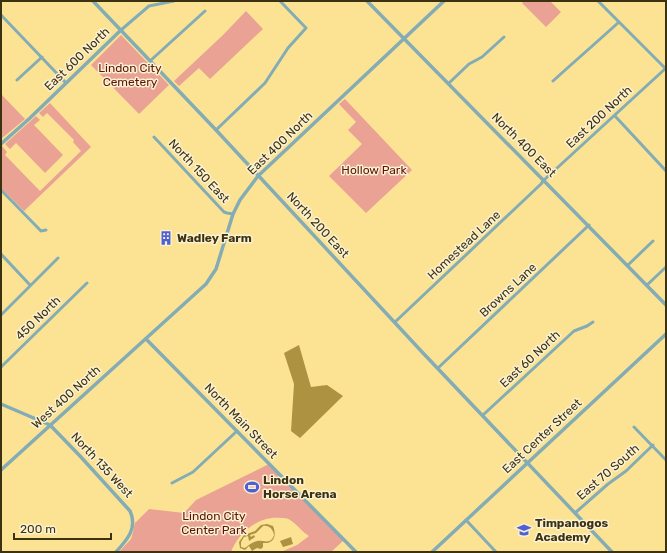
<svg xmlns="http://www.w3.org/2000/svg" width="667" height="553" font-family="Rubik,sans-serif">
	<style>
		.green { fill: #e9a294 }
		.water { fill: #ac9241; fill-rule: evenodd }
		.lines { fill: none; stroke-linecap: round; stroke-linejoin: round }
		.minor { stroke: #83acb5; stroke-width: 3 }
		.tertiary { stroke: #83acb5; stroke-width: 3.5 }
		.labels { text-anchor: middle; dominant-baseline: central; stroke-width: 3; stroke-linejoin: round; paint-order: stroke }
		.street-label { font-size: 12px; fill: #3c3211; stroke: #fbf1d3 }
		.park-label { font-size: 12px; fill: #5d1408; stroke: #fbf1d3 }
		.poi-label { font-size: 12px; font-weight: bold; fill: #3c3211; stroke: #fbf1d3; text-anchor: start }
	</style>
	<rect width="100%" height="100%" fill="#fce394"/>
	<path class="green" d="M524,1h26l11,11 -15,15 -24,-24z
		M246,11l17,18 -53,50 -11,-11 -20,18 -5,-5 49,-46z
		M121,35l48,50 -30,29 -48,-49z
		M1,94l24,25 -24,20z
		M345,99l67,71 -46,43 -37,-37 33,-32 -14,-14 8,-8 -17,-18z
		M50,103l41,44 -67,64 -23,-23v-40l1,-2 5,6 -2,3 35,36 41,-40 -8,-9 1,-2 -27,-27 -4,4 -4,-4z
		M36,116l4,4 -6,5 29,30 -18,18 -29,-30 -6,6 -5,-5z
		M269,464l75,76 -13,12h-47l-1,-1 14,-6 12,-9c-7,-4 -12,-12 -19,-16 -3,-2 -6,-2 -9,-2 -22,-3 -43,15 -50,34h-112l12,-13 2,-7 2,-9 14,-14 35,4 12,-13z"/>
	<path class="water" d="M299,345l12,42 16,-2 16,11 -43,42 -9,-7 3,-47 -10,-31z
		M267,524l6,2c4,10 1,18 -10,17v4l-2,2 -4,-1 -5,3 -3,-5 -4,4 -5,-2 -1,-6 5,-7 11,-4 6,-6zM263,526c6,-1 10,3 11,9 -3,10 -10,5 -17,6 -5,1 -8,4 -12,7l-4,-1v-5l3,-5 4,-1 1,5 6,-4 -1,-2 -3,2 -1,-2 6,-2z
		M291,537l2,7 -10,3 -3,-6z"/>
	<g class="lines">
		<path class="minor" d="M598,1l68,68
			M1,15l65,68
			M121,30l28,-24 25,-5
			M150,61l55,-50
			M17,80l25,-23
			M553,81c22,-20 44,-39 66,-59
			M449,83l20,-19 13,-7 22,-20
			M615,116l51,55
			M216,130l49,-47 23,-35 18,-20 -26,-27
			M154,137l70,75 3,1 6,1
			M1,190l40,41 5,-1
			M1,254l29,31
			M628,265l25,-24
			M647,285l19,-18
			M1,315l57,-57
			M395,322l146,-138 3,-4 122,-112
			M1,367l86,-84
			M438,368l151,-143
			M483,415l91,-84 13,-5 6,-4
			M634,427l32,33
			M172,483l21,-11 44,-41
			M575,513l33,-29 18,-13 27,-26
			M466,520l30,32"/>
		<path class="tertiary" d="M93,1l123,129 207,223 189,199
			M367,1l299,304
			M1,144l29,-26 91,-88
			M146,339l210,213
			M1,404l49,21 30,31 50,55c8,17 -3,29 -14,41
			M1,470l205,-186 10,-15 17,-55 7,-14 18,-24 186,-175
			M432,552l234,-218"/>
	</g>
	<defs>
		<symbol id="building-bare" viewBox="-9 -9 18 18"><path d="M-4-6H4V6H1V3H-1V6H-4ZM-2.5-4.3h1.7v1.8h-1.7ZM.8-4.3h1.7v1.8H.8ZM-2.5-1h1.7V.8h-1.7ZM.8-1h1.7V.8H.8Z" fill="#4d60d5" stroke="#fbf1d3" stroke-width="2.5" paint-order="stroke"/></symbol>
		<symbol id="stadium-bare" viewBox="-9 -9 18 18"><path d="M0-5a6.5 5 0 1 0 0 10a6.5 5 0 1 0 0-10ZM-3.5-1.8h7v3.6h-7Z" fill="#4d60d5" stroke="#fbf1d3" stroke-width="2.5" paint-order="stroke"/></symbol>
		<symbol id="school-bare" viewBox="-9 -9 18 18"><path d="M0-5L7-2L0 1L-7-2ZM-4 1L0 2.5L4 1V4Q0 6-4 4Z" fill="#4d60d5" stroke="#fbf1d3" stroke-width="2.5" paint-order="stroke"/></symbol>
	</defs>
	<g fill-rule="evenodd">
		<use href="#building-bare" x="156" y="228" width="20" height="20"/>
		<use href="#stadium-bare" x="242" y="477" width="20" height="20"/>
		<use href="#school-bare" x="514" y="520" width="20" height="20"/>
	</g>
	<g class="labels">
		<g class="street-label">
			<text transform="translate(77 59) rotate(-44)">East 600 North</text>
			<text transform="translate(599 117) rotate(-43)">East 200 North</text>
			<text transform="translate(280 143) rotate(-44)">East 400 North</text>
			<text transform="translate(524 145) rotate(45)">North 400 East</text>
			<text transform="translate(199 171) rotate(47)">North 150 East</text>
			<text transform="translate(318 225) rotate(47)">North 200 East</text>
			<text transform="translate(464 245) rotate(-43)">Homestead Lane</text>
			<text transform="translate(508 290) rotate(-43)">Browns Lane</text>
			<text transform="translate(38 318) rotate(-44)">450 North</text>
			<text transform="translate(530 359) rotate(-43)">East 60 North</text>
			<text transform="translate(66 397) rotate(-42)">West 400 North</text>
			<text transform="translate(241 421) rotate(46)">North Main Street</text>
			<text transform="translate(542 436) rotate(-43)">East Center Street</text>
			<text transform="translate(102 465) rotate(47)">North 135 West</text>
			<text transform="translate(608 472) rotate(-41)">East 70 South</text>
		</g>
		<g class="park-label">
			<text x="130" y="68">Lindon City<tspan x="130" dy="14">Cemetery</tspan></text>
			<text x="374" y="170">Hollow Park</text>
			<text x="214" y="516">Lindon City<tspan x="214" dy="14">Center Park</tspan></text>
		</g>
		<g class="poi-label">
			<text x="177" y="238">Wadley Farm</text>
			<text x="263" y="480">Lindon<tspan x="263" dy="14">Horse Arena</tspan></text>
			<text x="535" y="523">Timpanogos<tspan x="535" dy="14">Academy</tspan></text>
		</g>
	</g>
	<rect width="667" height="553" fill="none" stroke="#3c3211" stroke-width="4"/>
	<path d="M14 533v6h97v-6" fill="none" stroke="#3c3211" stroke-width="2"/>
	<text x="20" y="533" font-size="12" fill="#3c3211" stroke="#fbf1d3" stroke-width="3" paint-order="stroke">200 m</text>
</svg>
